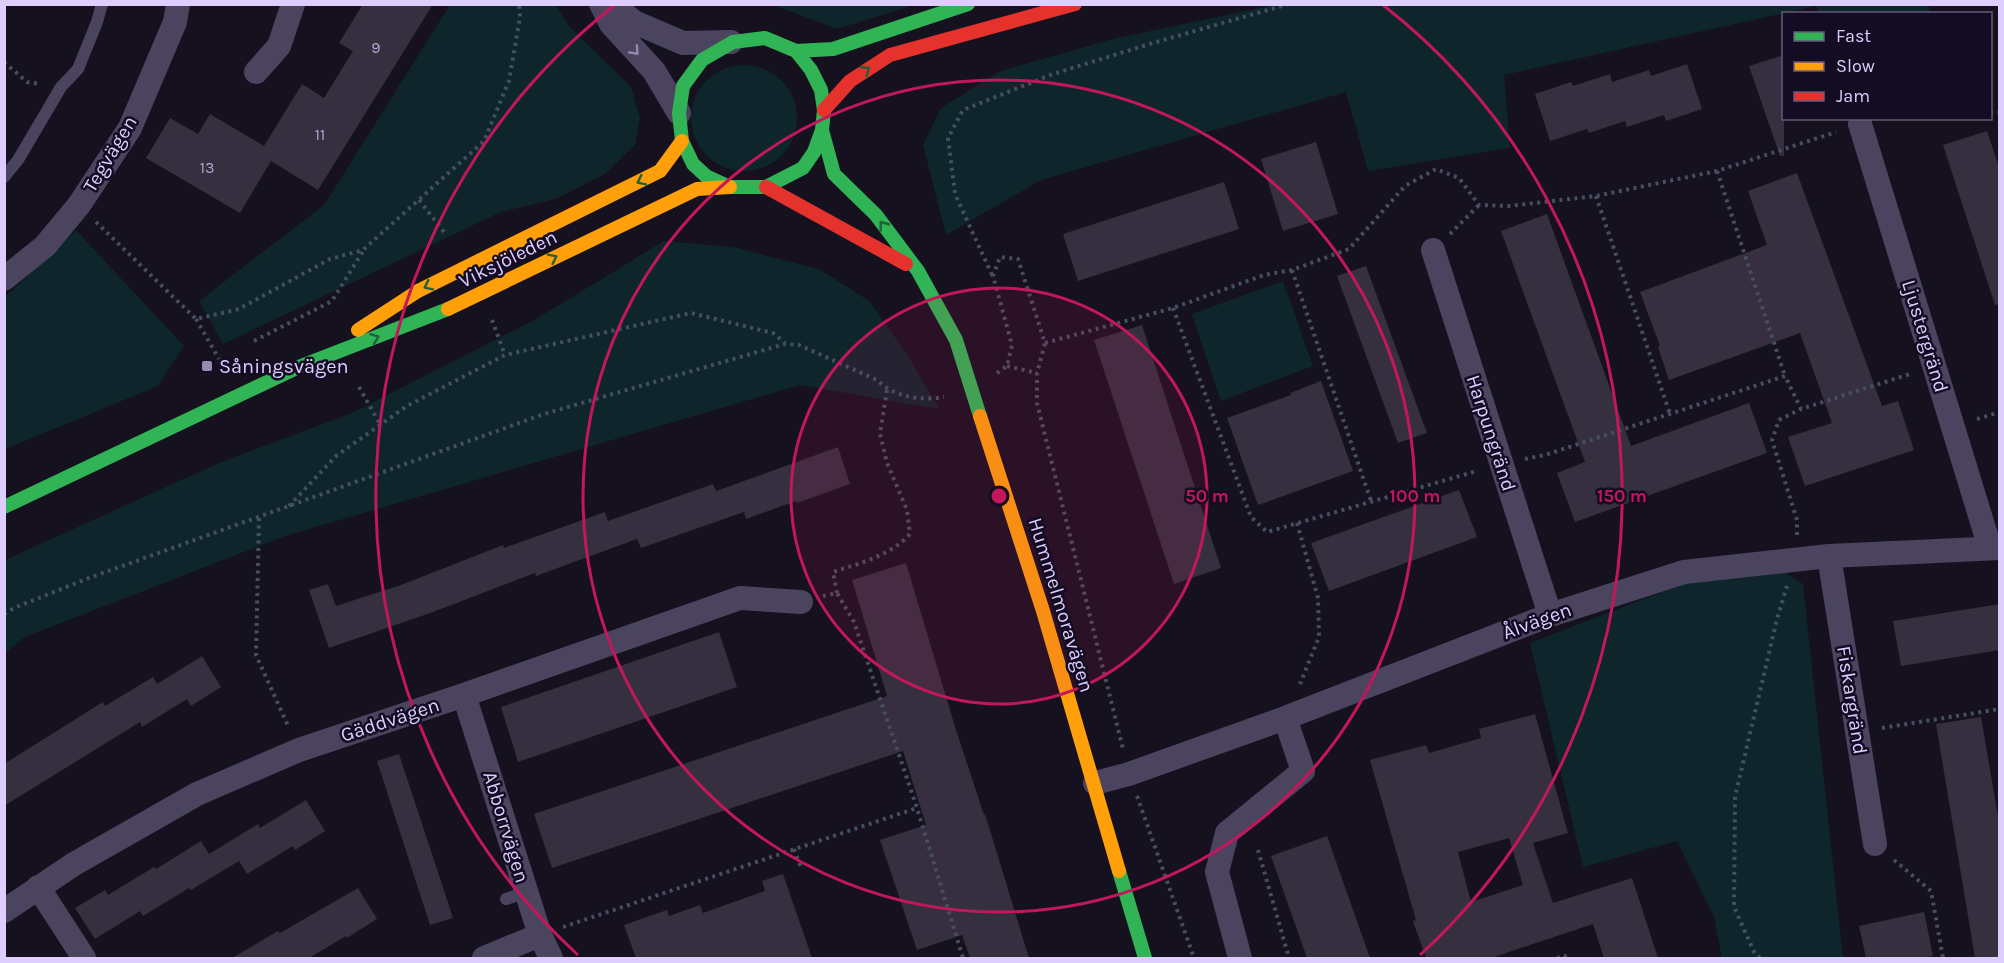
<svg xmlns="http://www.w3.org/2000/svg" width="2004" height="963" font-family="Karla,sans-serif">
	<style>
		.green { fill: #0f252c }
		.building { fill: #352f40; fill-rule: evenodd }
		.lines { fill: none; stroke-linecap: round; stroke-linejoin: round }
		.path { stroke: #464f62; stroke-width: 4; stroke-dasharray: 3 4.5; stroke-linecap: butt }
		.lane { stroke: #4b445f; stroke-width: 12 }
		.street { stroke: #4b445f; stroke-width: 24 }
		.fast { stroke: #30b455; stroke-width: 14 }
		.slow { stroke: #ff9f0a; stroke-width: 14 }
		.jam { stroke: #e5322d; stroke-width: 14 }
		.oneway { stroke: #9489af }
		.oneway2 { stroke: #22603c }
		.ring { fill: none; stroke: #c2185b; stroke-width: 3 }
		.poi-dot { fill: #978cb0; stroke: #140c23; stroke-width: 2 }
		.labels { text-anchor: middle; dominant-baseline: central; stroke-width: 5; stroke-linejoin: round; paint-order: stroke }
		.number-label { font-size: 16px; fill: #b3a6cf }
		.street-label { font-size: 20px; fill: #ddceff; stroke: #140c23 }
		.poi-label { font-size: 20px; fill: #ddceff; stroke: #140c23; text-anchor: start }
		.centre { fill: #c2185b; stroke: #140c23; stroke-width: 3 }
		.ring-label { font-size: 18px; text-anchor: middle; font-weight: bold; fill: #c2185b; stroke: #140c23; stroke-width: 5; stroke-linejoin: round; paint-order: stroke }
	</style>
	<rect width="100%" height="100%" fill="#15111e"/>
	<path class="green" d="M1278,4h651v10l-110,-1 -3,-7 -312,69 6,73 -142,23 -22,-79 -305,88 -95,55 -23,-90 18,-37 59,-37 113,-32z
		M450,5h105l14,21 62,61 9,31 -5,27 -30,29 -49,25 -55,13 -278,132 -24,-43 125,-96z
		M774,5h140l-77,24z
		M691 118a53 53 0 1 1 106 0a53 53 0 1 1-106 0Z
		M76,230l108,116 -26,40 -153,63v-152z
		M664,241l69,6 86,22 50,32 38,53 32,55 -139,-24 -515,151 -260,101 -20,16v-93l214,-97 133,-50 184,-94z
		M1283,281l30,85 -92,35 -29,-87z
		M1778,568l25,16 40,374h-121l-8,-41 -37,-76 -94,26 -53,-224 158,-61z"/>
	<path class="building" d="M363,4h70l-115,186 -47,-29 -31,52 -94,-55 24,-40 28,16 12,-20 54,32 38,-62 22,14 29,-47 -14,-8z
		M1784,55v101h-4l-31,-90z
		M1687,64l15,45 -36,12 -2,-6 -37,12 -2,-6 -36,12 -2,-4 -37,12 -15,-47 36,-12 2,4 37,-12 2,8 37,-12 2,6z
		M1987,131l13,39v134l-5,1 -52,-160z
		M1316,142l22,72 -55,17 -22,-72z
		M1797,173l85,233 16,-5 16,49 -109,36 -17,-49 44,-14 -32,-90 -131,47 -11,-33 2,-1 -20,-54 127,-47 -19,-54z
		M1224,182l15,47 -161,52 -15,-47z
		M1547,214l84,232 118,-43 18,50 -192,69 -18,-49 28,-11 -84,-231z
		M1366,266l61,167 -29,10 -61,-167z
		M1142,325l79,243 -47,16 -80,-244z
		M1321,381l32,90 -95,34 -31,-87 64,-23 -1,-2z
		M838,447l12,37 -53,19 -1,-2 -50,18 -2,-7 -103,36 -4,-9 -101,37 -1,-3 -102,39 -104,36 -20,-58 19,-6 8,22 65,-21 102,-40 1,3 101,-36 3,9 105,-37 3,7z
		M1459,490l18,47 -148,54 -18,-48z
		M906,563l50,167 28,85 1,-1 44,144h-59l-8,-23 -45,15 -37,-110 46,-15 -23,-74 -351,117 -18,-54 353,-118 -35,-116z
		M2000,604v46l-99,16 -8,-45z
		M719,632l18,55 -219,75 -17,-55z
		M202,656l19,31 -30,19 -4,-7 -45,28 -2,-5 -136,84v-42l99,-62 2,4 48,-29 4,7z
		M1535,714l33,119 -35,10 20,60 79,-25 26,80h-54l-11,-34 -102,34h-65l-13,-37 3,-1 -46,-160 56,-15 3,8 52,-15 -2,-9zM1509,838l14,47 -52,17 -13,-50z
		M1981,717l19,111v130h-25l-39,-234z
		M399,754l54,164 -23,7 -53,-164z
		M306,800l19,31 -30,19 -2,-4 -46,28 -8,-13 -48,29 -2,-2 -46,28 -3,-5 -45,28 -20,-31 30,-18 3,5 46,-28 2,2 45,-28 8,13 49,-30 2,4z
		M1327,836l43,122h-63l-36,-102z
		M783,874l29,84h-176l-12,-33 43,-15 2,6 31,-11 3,8 62,-22 -3,-10z
		M358,888l19,31 -30,19 -1,-2 -37,22h-77l46,-27 2,2z
		M1924,912l9,44 -12,2h-55l-7,-32z"/>
	<g class="lines">
		<path class="path" d="M4,62l23,20 13,2
			M1990,113h10
			M1717,171l68,205
			M1596,196l74,218
			M419,200l25,32
			M96,222l100,97 43,-10 91,-50 33,-9 121,-109 25,-60 11,-64 -1,-13
			M1450,234l29,-29
			M1292,270l79,231
			M992,275l-37,-81 -7,-56 15,-28 90,-36 100,-31 136,-39
			M1173,308l78,209 16,15 210,-61
			M196,319l23,40
			M492,320l13,35
			M254,341l78,-40 31,-50
			M1045,343l128,-35 91,-33 28,-5 57,-21 56,-63 31,-17 23,9 20,27 30,1 87,-10 121,-25 119,-39
			M1007,366l30,7
			M997,373l10,-7 5,-21 -19,-69 7,-19 18,2 27,84 -8,30v30l86,346
			M359,387l22,39
			M1977,419l23,-7
			M1525,459l20,-4 240,-79 16,33 109,-35
			M289,506l47,-50 71,-50 98,-51 186,-42 82,20 12,10
			M259,518l-3,137 33,73
			M1297,523l21,75 1,39 -19,47
			M1797,535v-15l-25,-80 7,-20 22,-11
			M837,593l-4,-21c27,-9 57,-16 77,-38l-3,-24 -20,-47 -7,-29 7,-44
			M823,596l14,-3 17,29 63,186 46,150
			M4,614l10,-6 75,-30 455,-164 241,-70 14,1 78,35c17,17 43,21 67,17
			M1882,728l118,-19
			M1137,796l57,162
			M794,849l7,19
			M1258,850l31,108
			M1894,860l37,31 12,67
			M563,927l354,-119
			M1557,958l8,-2v2
			M1760,958l-5,-4 -21,-47 1,-110 42,-178 10,-33"/>
		<path class="lane" d="M4,177l14,-17 43,-73 17,-18 19,-47 5,-18
			M506,899l20,-7"/>
		<path class="street" d="M601,4l10,20 43,47 25,42
			M613,4l21,18 49,21 48,-1
			M256,72l23,-26 14,-42
			M1860,124l130,424
			M1433,250l117,365
			M4,279l41,-33 34,-41 51,-77 45,-106 3,-18
			M1829,556l46,288
			M464,695l76,240 11,23
			M1095,783l34,-9 156,-56 265,-103 134,-43 145,-16 171,-8
			M38,887l46,71
			M4,911l70,-47 123,-70 102,-44 165,-55 276,-97 61,4
			M484,958l56,-23
			M1240,958l-23,-86 10,-39 76,-62 -18,-53"/>
		<path class="fast" d="M765,38l31,13 15,19 10,20 3,20 -2,20 -8,22 -11,16 -37,19h-36l-24,-11 -13,-12 -11,-23 -3,-28 4,-27 19,-26 31,-18z
			M796,51l37,-2 135,-45
			M822,130l12,44 42,41 42,56 38,69 24,76
			M4,507l297,-141 147,-57
			M1119,871l26,87"/>
		<path class="slow" d="M448,309l249,-120 33,-2
			M358,330l60,-39 242,-120 22,-30
			M980,416l63,195 76,260"/>
		<path class="jam" d="M824,110l26,-29 40,-26 185,-51
			M766,187l140,77"/>
	</g>
	<defs><path id="oneway-chevron" d="M-2-3.5L2.5 0L-2 3.5" fill="none" stroke-width="1.6" stroke-linecap="round" stroke-linejoin="round" transform="scale(1.5)"/></defs>
	<use class="oneway" href="#oneway-chevron" transform="translate(635 51) rotate(47)"/>
	<g class="oneway2">
		<use href="#oneway-chevron" transform="translate(866 70) rotate(-33)"/>
		<use href="#oneway-chevron" transform="translate(641 181) rotate(154)"/>
		<use href="#oneway-chevron" transform="translate(883 225) rotate(-127)"/>
		<use href="#oneway-chevron" transform="translate(553 258) rotate(-26)"/>
		<use href="#oneway-chevron" transform="translate(428 286) rotate(154)"/>
		<use href="#oneway-chevron" transform="translate(375 338) rotate(-21)"/>
	</g>
	<circle cx="999" cy="496" r="208" fill="#c2185b" fill-opacity=".12"/>
	<g class="ring">
		<circle cx="999" cy="496" r="208"/>
		<circle cx="999" cy="496" r="416"/>
		<path d="M578 955A623 623 0 0 1 615 5M1383 5A623 623 0 0 1 1420 955"/>
	</g>
	<rect class="poi-dot" x="201" y="360" width="12" height="12" rx="3"/>
	<g class="labels">
		<g class="number-label">
			<text x="376" y="47">9</text>
			<text x="320" y="134">11</text>
			<text x="207" y="167">13</text>
		</g>
		<g class="street-label">
			<text transform="translate(110 154) rotate(-59)">Tegvägen</text>
			<text transform="translate(508 259) rotate(-26)">Viksjöleden</text>
			<text transform="translate(1925 336) rotate(73)">Ljustergränd</text>
			<text transform="translate(1491 433) rotate(72)">Harpungränd</text>
			<text transform="translate(1061 605) rotate(73)">Hummelmoravägen</text>
			<text transform="translate(1537 621) rotate(-20)">Ålvägen</text>
			<text transform="translate(1852 700) rotate(81)">Fiskargränd</text>
			<text transform="translate(390 720) rotate(-18)">Gäddvägen</text>
			<text transform="translate(506 827) rotate(73)">Abborrvägen</text>
		</g>
		<g class="poi-label">
			<text x="219" y="366">Såningsvägen</text>
		</g>
	</g>
	<circle cx="999" cy="496" r="9" class="centre"/>
	<g class="ring-label">
		<text x="1207" y="502">50 m</text>
		<text x="1415" y="502">100 m</text>
		<text x="1622" y="502">150 m</text>
	</g>
	<rect width="2004" height="963" fill="none" stroke="#ddceff" stroke-width="12"/>
	<rect x="1782" y="12" width="210" height="108" fill="#140c23" stroke="#645a7b" stroke-width="1.5"/>
	<rect x="1794" y="32" width="30" height="9" fill="#30b455" stroke="#645a7b" stroke-width="1.5"/>
	<text x="1836" y="42" font-size="18" fill="#ddceff">Fast</text>
	<rect x="1794" y="62" width="30" height="9" fill="#ff9f0a" stroke="#645a7b" stroke-width="1.5"/>
	<text x="1836" y="72" font-size="18" fill="#ddceff">Slow</text>
	<rect x="1794" y="92" width="30" height="9" fill="#e5322d" stroke="#645a7b" stroke-width="1.5"/>
	<text x="1836" y="102" font-size="18" fill="#ddceff">Jam</text>
</svg>
